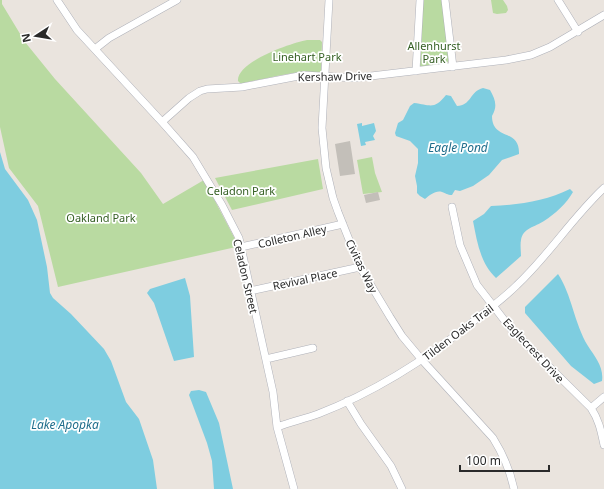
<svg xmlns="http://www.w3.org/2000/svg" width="604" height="489" font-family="'Noto Sans',sans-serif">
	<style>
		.green { fill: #b9daa1 }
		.water { fill: #7ecde0 }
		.building { fill: #c3bfb9 }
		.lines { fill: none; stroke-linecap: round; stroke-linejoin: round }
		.minor-casing { stroke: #afb1b9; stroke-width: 8 }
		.minor { stroke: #fff; stroke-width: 7 }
		.labels { text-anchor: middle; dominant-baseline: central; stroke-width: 3.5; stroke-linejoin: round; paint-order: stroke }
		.park-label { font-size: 11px; fill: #345f23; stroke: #fff }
		.street-label { font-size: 11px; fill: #2a2a2a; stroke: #fff }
		.water-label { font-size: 12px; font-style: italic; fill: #1e6d8b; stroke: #fff }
	</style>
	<rect width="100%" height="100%" fill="#eae4de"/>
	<path class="green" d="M0,0h2v4l23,38 30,37 86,94 22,31 41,-24 32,61v6l-178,40 -20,-81 -29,-38 -9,-41z
		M423,0h19l7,60 -2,3 -22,4 -5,-1 -1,-2z
		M491,0h12l4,6 1,4 -2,3 -9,1 -4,-1z
		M307,40h13l2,2 -1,30c-6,3 -15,0 -22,0 -18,3 -37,7 -55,11h-4l-2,-2c-2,-19 53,-38 69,-41z
		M372,157l3,16 7,19 -19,2 -6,-34z
		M318,159l5,30 -91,21 -17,-32z"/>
	<path class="water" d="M483,88l7,2c5,9 8,16 2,26 0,25 28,12 27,38l-17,6 -13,15 -16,11 -13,5 -5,-1 -3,5c-5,0 -6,-2 -10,-3 -6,-2 -12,3 -17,7l-5,-3 -3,-3v-7l-2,-10 3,-13v-14l-8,-8 -14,-5 -1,-3 3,-10 5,-3 7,-14 4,-3c17,2 20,7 32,-8l5,1 6,10c14,0 13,-15 26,-18z
		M362,123v3l12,-3 2,8 -3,5 2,4 -10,2 1,3 -5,1 -4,-22z
		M0,152l5,17 23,31 9,20 10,47 3,26 3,5 18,16 33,35 7,12 15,41 13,17 14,41 4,29h-157z
		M570,189l3,3c-6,11 -18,22 -29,29 -9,6 -21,7 -23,19 -1,5 0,11 0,16l-25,22c-16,-15 -19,-37 -23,-57l11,-7 7,-8c27,-1 55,-5 79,-17z
		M558,274c14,21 16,49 30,72 7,11 16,21 14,35l-8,3 -23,-18 -46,-53v-6z
		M185,278l5,18 4,61 -20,4 -20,-58 -7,-10 3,-4z
		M199,390l7,2 13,31 14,66h-19l-2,-28 -5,-18 -18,-48 2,-4z"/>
	<path class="building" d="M350,141l5,33 -15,2 -5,-32z
		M378,192l2,8 -14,3 -2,-8z"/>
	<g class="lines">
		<defs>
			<path id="minor" d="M57,0l20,30 85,92 31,35 29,48 17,33 2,9 32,145 4,35 17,62
				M329,0l-7,128 4,40 7,30 5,14 22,55 30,50 12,19 20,24 71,78c10,16 17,32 21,51
				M445,0l8,67
				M558,0l20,32
				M95,49l14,-11 68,-38
				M416,71l4,-71
				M162,122l27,-24 11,-7 7,-2 35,-2 62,-12 50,3 152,-18 25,-5 19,-8 54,-32
				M452,207l8,38 17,40 35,45 79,78c8,12 10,23 13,37
				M241,247l102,-23
				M250,291l110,-24
				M266,359l47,-11
				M347,401l14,23 30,42 11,23
				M591,408l13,-11
				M277,427c13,-5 27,-8 41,-13 57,-22 109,-55 157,-94 14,-11 29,-22 42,-35 32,-30 55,-67 87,-97"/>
		</defs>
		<use href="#minor" class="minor-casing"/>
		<use href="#minor" class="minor"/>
	</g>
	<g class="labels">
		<g class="park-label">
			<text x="434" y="45">Allenhurst<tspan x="434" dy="13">Park</tspan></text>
			<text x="307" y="56">Linehart Park</text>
			<text x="241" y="190">Celadon Park</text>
			<text x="101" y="217">Oakland Park</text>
		</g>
		<g class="street-label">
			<text transform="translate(335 76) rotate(-1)">Kershaw Drive</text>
			<text transform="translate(292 236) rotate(-13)">Colleton Alley</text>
			<text transform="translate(362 266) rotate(64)">Civitas Way</text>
			<text transform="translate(246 276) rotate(77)">Celadon Street</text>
			<text transform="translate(305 279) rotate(-12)">Revival Place</text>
			<text transform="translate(458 332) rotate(-37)">Tilden Oaks Trail</text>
			<text transform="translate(534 350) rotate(47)">Eaglecrest Drive</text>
		</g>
		<g class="water-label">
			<text x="458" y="147">Eagle Pond</text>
			<text x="65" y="424">Lake Apopka</text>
		</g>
	</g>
	<g transform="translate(36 36) rotate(258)" stroke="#ffffff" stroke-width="3" paint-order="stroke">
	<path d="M0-3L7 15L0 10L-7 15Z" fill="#2a2a2a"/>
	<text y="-6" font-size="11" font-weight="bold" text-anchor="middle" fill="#2a2a2a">N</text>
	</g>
	<path d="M460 465v6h89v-6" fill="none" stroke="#2a2a2a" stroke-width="2"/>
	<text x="466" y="465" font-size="12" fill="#2a2a2a" stroke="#ffffff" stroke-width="3" paint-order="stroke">100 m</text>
</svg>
